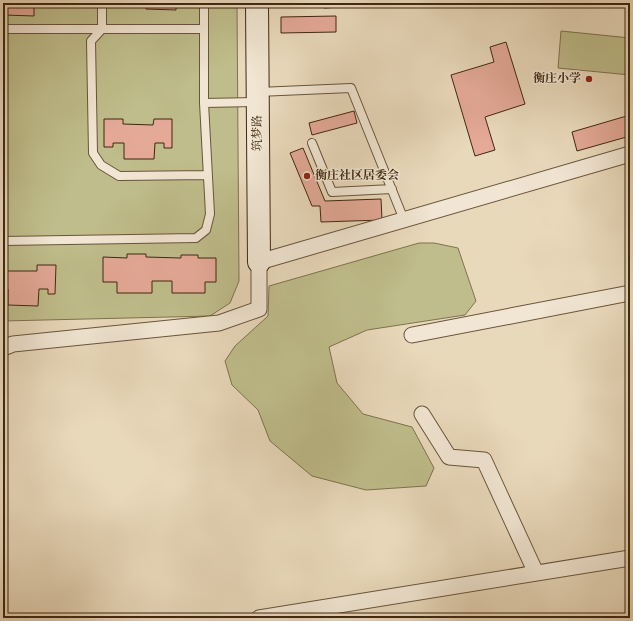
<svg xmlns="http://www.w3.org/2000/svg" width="633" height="621" font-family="'Old Standard TT','Noto Serif SC',serif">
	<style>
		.green { fill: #bfbd8b; stroke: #7f724e }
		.building { fill: #e4a997; stroke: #3f2711 }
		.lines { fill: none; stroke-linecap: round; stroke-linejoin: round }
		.lane-casing { stroke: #6a543c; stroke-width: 10 }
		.street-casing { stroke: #6a543c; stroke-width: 17 }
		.secondary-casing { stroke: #3f2711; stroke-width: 24 }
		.lane { stroke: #f1e6d3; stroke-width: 8 }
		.street { stroke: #f1e6d3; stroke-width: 15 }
		.secondary { stroke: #f1e6d3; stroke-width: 22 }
		.poi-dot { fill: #8f2418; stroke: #f1e6d3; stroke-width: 1.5 }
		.labels { text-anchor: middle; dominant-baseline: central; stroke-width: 3; stroke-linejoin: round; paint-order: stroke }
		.poi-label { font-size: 12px; font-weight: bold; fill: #3f2711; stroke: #f1e6d3; text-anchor: end }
		.street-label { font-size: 12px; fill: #3f2711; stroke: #f1e6d3 }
	</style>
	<rect width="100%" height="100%" fill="#e9d9bb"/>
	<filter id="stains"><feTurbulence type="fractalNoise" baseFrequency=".005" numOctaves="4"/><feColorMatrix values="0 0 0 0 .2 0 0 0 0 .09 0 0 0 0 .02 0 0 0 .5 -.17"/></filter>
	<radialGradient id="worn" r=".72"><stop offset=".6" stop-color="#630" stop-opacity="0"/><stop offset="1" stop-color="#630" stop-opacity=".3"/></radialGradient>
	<path class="green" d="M3,3h234l2,278 -9,22 -20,13 -207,5z
		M561,31l69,7v37l-72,-7z
		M419,243h15l24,5 18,53 -11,14 -98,15 -38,17 8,36 26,31 49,13 22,41 -8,18 -60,4 -54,-14 -42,-35 -12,-31 -26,-25 -7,-24 10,-15 33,-30 1,-30z"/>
	<path class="building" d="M4,3h30v13l-30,-1z
		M146,3h30v7l-30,-1z
		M324,3h17v4l-17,1z
		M336,16v16l-55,1v-16z
		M506,42l19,62 -40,13 10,33 -20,6 -24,-81 43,-13 -4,-15z
		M354,111l3,12 -45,12 -3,-12z
		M630,115v21l-53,15 -5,-19z
		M104,119h19v5l30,1 1,-6h18v29h-8v-5h-9l-1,16h-30v-16h-11v4h-9z
		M303,148l22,53 56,-2 1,21 -61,2 -1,-16h-8l-22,-53z
		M127,254h19v3l35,1v-3h17v3h18v24h-11v11h-33v-12h-20v12h-35v-11h-14v-25l24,1z
		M3,265h4v6h30v-6h19l-1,29h-7v-5h-9l-1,17 -30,-1v-16h-5z"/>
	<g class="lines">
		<defs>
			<path id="lane" d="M102,3v26l-11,12 2,112 8,12 18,11 89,-1
				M3,29h201
				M258,92l93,-4 53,132
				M204,103l53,-1
				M312,143l20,49 60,-3
				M3,241l193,-3 10,-8 4,-16 -6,-111v-100"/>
			<path id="street" d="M412,335l218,-42
				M3,348l10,-4 206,-21 40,-14v-47l371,-108
				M422,414l27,43 35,3 52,113
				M259,618l371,-60"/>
			<path id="secondary" d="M257,3l2,259"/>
		</defs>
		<use href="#lane" class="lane-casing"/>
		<use href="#street" class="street-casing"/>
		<use href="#secondary" class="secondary-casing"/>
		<use href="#lane" class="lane"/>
		<use href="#street" class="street"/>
		<use href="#secondary" class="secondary"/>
	</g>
	<g class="poi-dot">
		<circle cx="589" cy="79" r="4"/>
		<circle cx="307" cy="176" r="4"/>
	</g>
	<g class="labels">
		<g class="poi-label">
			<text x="581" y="79">衡庄小学</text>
			<text x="315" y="176" text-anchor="start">衡庄社区居委会</text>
		</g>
		<g class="street-label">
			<text transform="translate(258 133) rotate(-90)">筑梦路</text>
		</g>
	</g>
	<rect width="633" height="621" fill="none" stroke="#e9d9bb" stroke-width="16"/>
	<rect x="4" y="4" width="625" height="613" fill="none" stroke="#3f2711" stroke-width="2"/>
	<rect x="8" y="8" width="617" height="605" fill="none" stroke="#3f2711"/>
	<rect width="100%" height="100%" filter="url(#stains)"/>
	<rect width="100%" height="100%" fill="url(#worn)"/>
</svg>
